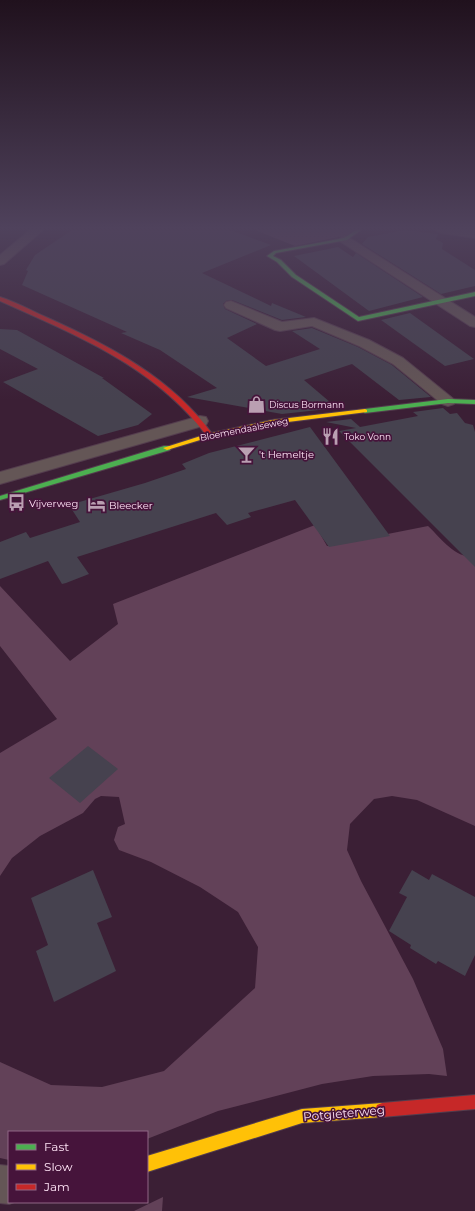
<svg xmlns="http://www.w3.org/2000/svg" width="475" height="1211" font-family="Montserrat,sans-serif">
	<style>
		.green { fill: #624158 }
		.building { fill: #46424f }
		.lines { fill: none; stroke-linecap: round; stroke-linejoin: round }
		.street-casing { stroke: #543d4e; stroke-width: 2 }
		.fast-casing { stroke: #543d4e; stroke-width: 2 }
		.slow-casing { stroke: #543d4e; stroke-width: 2 }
		.jam-casing { stroke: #543d4e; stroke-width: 2 }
		.street { fill: #645656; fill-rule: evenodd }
		.fast { fill: #4caf50; fill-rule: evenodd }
		.slow { fill: #ffc107; fill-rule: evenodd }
		.jam { fill: #c62828; fill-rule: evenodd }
		.labels { text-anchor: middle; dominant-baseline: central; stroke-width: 3.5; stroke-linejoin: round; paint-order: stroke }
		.far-poi-label { font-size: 9px; fill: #ffe4f6; stroke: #46143b; text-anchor: start }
		.far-street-label { font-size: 9px; fill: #ffe4f6; stroke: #46143b }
		.poi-label { font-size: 10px; fill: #ffe4f6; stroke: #46143b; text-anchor: start }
		.near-street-label { font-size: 12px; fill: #ffe4f6; stroke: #46143b }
	</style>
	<rect width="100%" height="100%" fill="#3b1f35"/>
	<path class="green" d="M255,230h99l-5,5 -54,11z
		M315,525l12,21 101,-20c11,10 30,36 47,29v271l-58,-26 -25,-4 -18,3 -24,25 -3,26 14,31 52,98 30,70 4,27 -18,-2 -56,2 -51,8 -104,27 -71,28v-7h-138v28l-9,-2v-96l51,23 51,2 62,-16 91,-83 3,-41 -20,-35 -38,-25 -49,-25 -32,-12 -5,-10 4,-13 7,-3 -6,-27 -18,-1 -6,3 -12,14 -43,23 -28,22 -12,18v-123l57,-34 -57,-73v-60l70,75 48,-37 -5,-20z
		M163,1197l-1,14h-28z"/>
	<path class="building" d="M72,230h158l41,15 -69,28 69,33 1,-3 34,14 -24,3 -50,-20 -6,1 -3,3 2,5 32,15 -30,14 39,28 54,-17 -28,-18 20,-3 46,19 34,18 39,32 -32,3 -47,-36 -48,16 33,28 -55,6 -95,-17 30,-9 -57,-38 -39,-17 6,-1 -105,-47 6,-14 -2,-1 9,-15z
		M405,230l33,4 -2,5 7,4 -1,6 33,21v16l-34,8 -79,-50 6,-7z
		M338,247l15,10 3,-4 67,44 -54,14 -75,-55z
		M410,313l64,46 -29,7 -64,-46z
		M0,329l17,1 87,48h-2l50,36 -14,11 -40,11 -95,-54 35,-13 -38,-20z
		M443,408l7,6 7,-1 8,10 8,2 2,7v135l-136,-136 17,-3 -30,-6 25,-3 9,8 58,-11 -5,-4z
		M310,427l80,109 -61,11 -34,-47 -47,13 3,4 -24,8 -11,-12 -139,44 12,17 -23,9 -4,1 -14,-23 -48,18v-37l26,-10 4,6 50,-16 -11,-17 76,-22 41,-14 -4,-5 27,-11z
		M88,746l30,23 -38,34 -31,-25z
		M93,870l19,47 -15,6 19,48 -62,31 -18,-51 12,-6 -17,-47z
		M412,870l17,10 3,-6 43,23v58l-10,21 -27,-15 -2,3 -26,-16 1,-3 -22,-14 18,-34 -8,-4z"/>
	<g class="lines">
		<defs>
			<path id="street" d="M30,230h13l-39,34 -4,1v-10z
				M435,230h40v8l-34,-5z
				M345,235l130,82v10l-5,-1 -129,-84 -2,-3z
				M231,301l51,21 32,-4 55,22 34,18 53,43 -2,3 -6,2 -6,-2 -49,-40 -34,-18 -47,-20 -32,5 -5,-1 -49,-22 -2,-3 2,-3z
				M200,416l6,1 2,4 -2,4 -206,59v-12z
				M0,1165l9,1v36h5l-5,2 -9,-1z"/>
			<path id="fast" d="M356,230h5l-14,10 -71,13 -3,3 8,4 15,15 63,42 116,-25v4l-117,25 -66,-44 -15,-15 -10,-6 7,-5 70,-13z
				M448,399l27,1v4l-27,-1 -83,10 -3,-2 3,-2z
				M164,446h6l1,2 -1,2 -170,50v-4z"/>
			<path id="slow" d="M365,409l2,1v2l-95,12 -62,13 -43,13 -4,-2 44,-14 65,-14z
				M382,1103l5,2 2,5 -2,5 -5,2 -80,6 -155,49v-16l155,-47z"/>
			<path id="jam" d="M0,297c16,5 32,14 48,21 62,28 124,60 165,117l-4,2 -2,-1c-53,-70 -129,-100 -207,-135z
				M475,1095v14l-93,8 -5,-2 -2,-5 2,-5 5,-2z"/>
		</defs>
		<use href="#street" class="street-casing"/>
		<use href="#fast" class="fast-casing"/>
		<use href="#slow" class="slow-casing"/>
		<use href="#jam" class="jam-casing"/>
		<use href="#street" class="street"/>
		<use href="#fast" class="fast"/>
		<use href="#slow" class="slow"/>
		<use href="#jam" class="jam"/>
	</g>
	<linearGradient id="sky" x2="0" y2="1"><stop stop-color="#20111d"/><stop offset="0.57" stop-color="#4f425c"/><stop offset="1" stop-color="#4f425c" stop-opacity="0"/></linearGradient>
	<rect width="475" height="400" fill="url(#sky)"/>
	<defs>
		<symbol id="shop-bare" viewBox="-9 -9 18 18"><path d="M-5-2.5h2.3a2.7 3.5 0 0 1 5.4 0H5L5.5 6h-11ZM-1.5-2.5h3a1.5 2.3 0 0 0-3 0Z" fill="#ba9fb2" stroke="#46143b" stroke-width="2.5" paint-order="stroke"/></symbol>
		<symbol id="restaurant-bare" viewBox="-9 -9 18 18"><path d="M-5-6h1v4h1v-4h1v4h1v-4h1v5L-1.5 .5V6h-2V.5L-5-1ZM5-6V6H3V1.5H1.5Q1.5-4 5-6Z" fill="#ba9fb2" stroke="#46143b" stroke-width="2.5" paint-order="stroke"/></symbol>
		<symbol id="bar-bare" viewBox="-9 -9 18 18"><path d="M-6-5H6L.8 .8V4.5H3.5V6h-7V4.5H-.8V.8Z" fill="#ba9fb2" stroke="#46143b" stroke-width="2.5" paint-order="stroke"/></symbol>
		<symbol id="bus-bare" viewBox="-9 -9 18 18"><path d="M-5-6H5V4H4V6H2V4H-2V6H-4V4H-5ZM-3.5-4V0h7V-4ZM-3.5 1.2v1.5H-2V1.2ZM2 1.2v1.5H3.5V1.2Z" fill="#ba9fb2" stroke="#46143b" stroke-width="2.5" paint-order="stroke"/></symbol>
		<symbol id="hotel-bare" viewBox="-9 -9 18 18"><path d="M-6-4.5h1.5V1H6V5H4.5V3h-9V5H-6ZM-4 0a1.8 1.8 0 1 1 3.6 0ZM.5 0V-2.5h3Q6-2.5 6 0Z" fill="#ba9fb2" stroke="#46143b" stroke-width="2.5" paint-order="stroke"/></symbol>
	</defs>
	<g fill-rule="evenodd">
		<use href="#shop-bare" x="244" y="392" width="25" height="25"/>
		<use href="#restaurant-bare" x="318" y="424" width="25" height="25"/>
		<use href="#bar-bare" x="234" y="442" width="25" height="25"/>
		<use href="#bus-bare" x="4" y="490" width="25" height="25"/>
		<use href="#hotel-bare" x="84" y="492" width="25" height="25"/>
	</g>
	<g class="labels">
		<g class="far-poi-label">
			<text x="269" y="404">Discus Bormann</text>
			<text x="344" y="436">Toko Vonn</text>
		</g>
		<g class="far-street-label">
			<text transform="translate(244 429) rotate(-11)">Bloemendaalseweg</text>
		</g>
		<g class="poi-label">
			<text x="259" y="454">'t Hemeltje</text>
			<text x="29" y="503">Vijverweg</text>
			<text x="109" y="505">Bleecker</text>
		</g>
		<g class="near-street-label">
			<text transform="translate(344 1113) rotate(-5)">Potgieterweg</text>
		</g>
	</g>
	<rect x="8" y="1131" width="140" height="72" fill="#46143b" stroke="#906786"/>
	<rect x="16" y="1144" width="20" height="6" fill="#4caf50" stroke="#906786"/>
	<text x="44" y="1151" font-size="12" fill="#ffe4f6">Fast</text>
	<rect x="16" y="1164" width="20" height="6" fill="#ffc107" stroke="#906786"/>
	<text x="44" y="1171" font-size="12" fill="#ffe4f6">Slow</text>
	<rect x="16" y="1184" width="20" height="6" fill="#c62828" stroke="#906786"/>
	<text x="44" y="1191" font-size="12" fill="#ffe4f6">Jam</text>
</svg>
